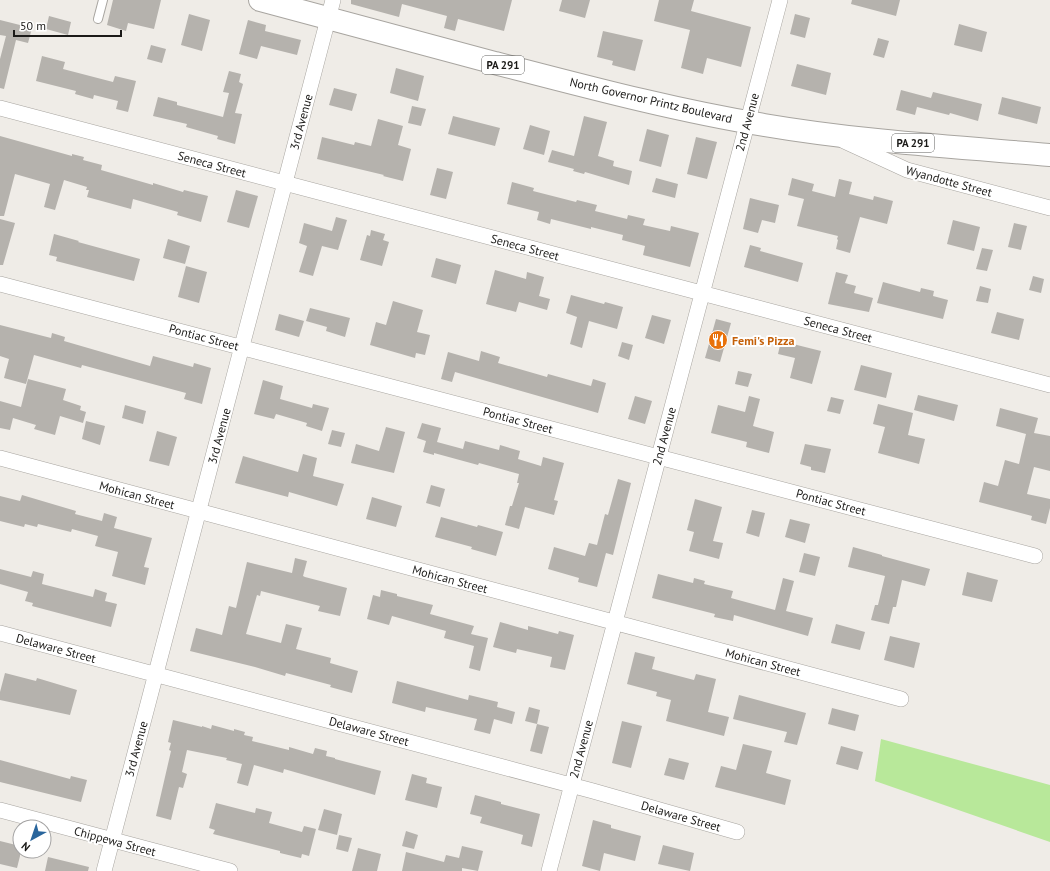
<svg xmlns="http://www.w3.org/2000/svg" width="1050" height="871" font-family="'PT Sans',sans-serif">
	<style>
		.green { fill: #b8e89a }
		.building { fill: #b5b2ad }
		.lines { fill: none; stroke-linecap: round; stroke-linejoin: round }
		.lane-casing { stroke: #a8a5a0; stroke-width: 10 }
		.street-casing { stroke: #a8a5a0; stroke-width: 16 }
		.primary-casing { stroke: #a8a5a0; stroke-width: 24 }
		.lane { stroke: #fff; stroke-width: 8 }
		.street { stroke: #fff; stroke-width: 15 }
		.primary { stroke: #fff; stroke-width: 22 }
		.labels { text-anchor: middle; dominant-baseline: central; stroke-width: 4; stroke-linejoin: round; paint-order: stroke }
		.shield { fill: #fff; stroke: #5f5f5d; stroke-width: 1 }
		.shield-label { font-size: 11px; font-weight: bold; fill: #1b1a18 }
		.street-label { font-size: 12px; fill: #1b1a18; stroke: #fff }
		.food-label { font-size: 12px; font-weight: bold; fill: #c56008; stroke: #fff; text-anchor: start }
	</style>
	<rect width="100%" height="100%" fill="#efece7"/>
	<path class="green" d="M881,739l169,46v57l-175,-61z"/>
	<path class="building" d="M113,0h48l-7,29 -26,-6 -2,8 -19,-6z
		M351,0h161l-8,31 -46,-12 -3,12 -11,-3 3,-12 -45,-12 -3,13 -48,-13z
		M562,0h28l-5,18 -26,-7z
		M659,0h35l-3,11 60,16 -10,40 -34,-9 -4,16 -22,-6 9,-38 -36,-9z
		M852,0h48l-4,16 -45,-12z
		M189,14l21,6 -8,31 -21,-6z
		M795,14l15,4 -5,20 -15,-4z
		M49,16l22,6 -3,13 -22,-6z
		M0,20l32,8 -4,15 -12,-3 -12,49 -4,-1v-29l6,-23 -6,-1z
		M248,20l18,5 -1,6 36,9 -4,15 -36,-9 -4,13 -18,-5z
		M959,24l28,8 -5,20 -28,-7z
		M603,31l40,9 -8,31 -23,-6 1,-4 -16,-4z
		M878,38l11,3 -5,17 -11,-3z
		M151,45l15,4 -4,14 -15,-4z
		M42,56l23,6 -2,7 50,13 2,-6 21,5 -8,31 -12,-3 2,-8 -24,-6 -1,4 -18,-5 1,-3 -40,-10z
		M797,64l34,9 -5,22 -35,-9z
		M396,68l28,8 -6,25 -28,-8z
		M229,71l12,3 -2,8 4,2 -8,29 7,1 -7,30 -18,-5 1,-3 -32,-9 1,-3 -34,-8 5,-19 19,5v3l46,12 6,-24 -6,-1z
		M334,88l23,6 -5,17 -23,-6z
		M901,90l30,8 2,-6 49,12 -4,17 -28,-8 -1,2 -32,-8 -2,8 -19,-5z
		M1002,97l39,10 -4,17 -39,-10z
		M412,106l14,3 -5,17 -13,-3z
		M453,116l47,12 -5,18 -47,-12z
		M584,116l23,6 -9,34 16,5 -1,5 19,5 -3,14 -44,-13 -1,2 -11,-3 1,-2 -26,-7 4,-12 22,6z
		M378,119l25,7 -5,19 13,4 -8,32 -20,-5 1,-1 -67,-16 5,-22 32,8 1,-3 16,4z
		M530,125l20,6 -6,24 -21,-6z
		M647,129l22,6 -8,32 -22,-6z
		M0,136l72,20v-2l12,3 -1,3 19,5 -1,5 52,15v-2l30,9 1,-2 24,6 -7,26 -24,-7 1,-3 -45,-13 -2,10 -44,-12 2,-7h-3l1,-3 -23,-7 -9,30 -11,-3 6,-23 -35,-10 -11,42h-4z
		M696,137l21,5 -10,37 -20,-5z
		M437,168l16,4 -7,27 -16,-4z
		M656,178l22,6 -3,14 -23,-6z
		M792,178l22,6 -2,7 23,6 4,-18 13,3 -3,12 24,6 1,-4 19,5 -6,23 -27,-7 -10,36 -14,-4 2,-9 -1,-1 1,-3 -41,-10 7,-27 -16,-4z
		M512,182l22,6 -1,3 43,11 1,-2 20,5 -2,6 32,8 1,-4 17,4 -2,6 27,6 1,-5 28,7 -9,34 -47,-12 2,-9 -23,-6 1,-5 -32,-8v2l-40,-10 -1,5 -13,-4 2,-8 -32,-8z
		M236,190l22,6 -9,32 -22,-6z
		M750,198l29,7 -4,18 -13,-3 -4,13 -15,-4z
		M336,217l11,3 -9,30 -16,-4 -9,30 -14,-4 8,-26 -8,-3 5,-20 28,8z
		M0,219l15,4 -12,42h-3z
		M953,220l27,7 -6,24 -27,-7z
		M1014,223l13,3 -6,24 -13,-3z
		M371,230l14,4 -2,6 6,2 -7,24 -22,-6 7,-25 3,1z
		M54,234l25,7 -1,1 62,17 -6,22 -78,-20 1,-4 -8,-2z
		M168,239l22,7 -5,18 -22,-6z
		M750,245l11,3 -1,3 43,12 -5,19 -54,-15z
		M982,248l11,2 -6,21 -11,-2z
		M436,258l25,7 -5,19 -25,-7z
		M186,266l21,6 -8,31 -21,-6z
		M495,270l31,9 1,-7 17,5 -5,19 11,3 -3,11 -28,-8 -3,10 -30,-8z
		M836,272l12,3 -3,8 11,3 -2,7 19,5 -4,14 -41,-8z
		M1033,276l11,3 -3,14 -12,-3z
		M883,282l37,10 1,-4 13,3 -1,5 15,4 -5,19 -66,-16z
		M980,286l11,3 -3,14 -12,-2z
		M571,295l33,9 1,-2 18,5 -6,22 -28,-8 -7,27 -12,-4 7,-27 -11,-4z
		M393,301l30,9 -6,22 13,3 -5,20 -9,-2 -1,5 -45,-13 6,-23 10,3z
		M310,308l40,10 -5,19 -19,-6 1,-4 -21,-6z
		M997,312l27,7 -5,21 -28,-7z
		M279,314l25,7 -5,16 -24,-7z
		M652,315l19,5 -7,24 -19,-6z
		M716,319l15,4 -11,39 -15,-4z
		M0,325l51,13 1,-5 13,4 -1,4 86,25 3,-10 40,11 1,-4 17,5 -9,36 -18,-5 2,-6 -104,-28 -1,3 -47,-13 -8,29 -22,-6 5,-19 -9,-3z
		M781,341l40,10 -9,33 -22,-6 5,-20 -17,-4z
		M622,342l11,3 -4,15 -11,-4z
		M481,351l19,6 -2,6 49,14 1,-3 43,12 2,-7 13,4 -8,30 -143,-41 -3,10 -11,-3 7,-27 31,9z
		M861,365l31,8 -6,25 -32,-8z
		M738,371l14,3 -4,13 -13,-3z
		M28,379l38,10 -3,11 18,6 -1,4 6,2 -3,11 -23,-7 -5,19 -21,-6 2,-4 -23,-7 -3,12 -10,-2v-27l21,6z
		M263,380l20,6 -3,13 32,9 1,-4 16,4 -7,23 -16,-5 1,-3 -31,-9 -2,5 -20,-5z
		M918,395l40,10 -4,16 -40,-11z
		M635,396l17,5 -7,23 -17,-5z
		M749,396l11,3 -7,27 21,6 -5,21 -23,-6 1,-5 -36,-9 7,-28 27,7z
		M831,397l13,3 -4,14 -13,-3z
		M878,404l35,9 -5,22 17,4 -6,25 -41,-11 7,-26 -12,-3z
		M125,405l21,6 -3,13 -21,-6z
		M1000,408l38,10 -4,15 16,3v35l-16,-4 -7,27 23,5v9l-4,16 -15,-4 1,-4 -53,-14 5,-20 14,4 7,-26 14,4 7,-30 -30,-8z
		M86,421l19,5 -5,19 -18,-6z
		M422,423l19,5 -4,14 26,7 2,-8 34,9 1,-5 20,6 -2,8 23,7 2,-9 21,6 -10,37 4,1 -4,14 -29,-8 -6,22 -14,-4 5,-19h2l7,-23h-2l2,-9 -40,-11 -1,2 -44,-12v2l-11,-3 3,-11 -9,-3z
		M386,427l19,5 -11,41 -43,-10 5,-19 23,7z
		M332,430l13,3 -4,14 -13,-3z
		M157,431l20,6 -8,29 -20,-5z
		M805,444l26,5 -6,24 -14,-3v-3l-11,-3z
		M303,454l14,4 -4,18 31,8 -7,22 -48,-14 -1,5 -53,-14 8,-27 55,16z
		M618,479l13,4 -18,72 -7,-2 -9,34 -19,-5 1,-4 -31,-9 6,-22 31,9 4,-13 8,2 8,-31 3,1z
		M431,485l14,4 -5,18 -14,-4z
		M22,495l54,16 -1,3 27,7 2,-8 13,4 -3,11 38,10 -8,29 5,1 -4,17 -33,-9 6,-24 -23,-6 3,-10 -26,-7 -1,3 -33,-8 -1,3 -12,-3 -1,3 -24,-6v-25l20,5z
		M372,497l30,9 -6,21 -30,-8z
		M695,499l27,8 -9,34 10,2 -4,16 -30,-8 5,-19 -7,-2z
		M752,510l13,3 -6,24 -13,-4z
		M441,517l36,10 1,-2 25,7 -7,24 -25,-7 1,-2 -37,-10z
		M790,519l20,5 -5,19 -20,-6z
		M853,547l29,8v1l48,13 -5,17 -23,-6 -6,27h-3l-4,17 -18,-4 4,-15h3l7,-29 -37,-9z
		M804,553l16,4 -5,19 -16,-4z
		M295,558l12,3 -4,15 2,1 42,11 -7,28 -22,-5 2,-5 -59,-15 -1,5 -3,-1 -11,39 35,9 5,-19 16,4 -6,21 35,9 -1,5 28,8 -6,22 -22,-6 1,-2 -45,-12 -1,3 -30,-9 -65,-16 6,-23 26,7 7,-29 7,2 11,-46 45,11z
		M0,569l31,8 2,-6 11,3 -2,10 51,13 2,-8 12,4 -2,8 12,3 -6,23 -79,-21 1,-3 -8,-2 3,-9 -28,-8z
		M967,572l31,8 -6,22 -30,-7z
		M658,574l35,9 1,-5 11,3 -1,3 29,7 -2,7 44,12 8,-32 11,3 -8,30 27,7 -5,18 -74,-21 -1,6 -19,-4 1,-3 -63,-16z
		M381,590l16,4v2l36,9 -3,9 44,12 -3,8 17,4 -8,33 -11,-3 5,-22 -30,-8 2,-7 -54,-15 -3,9 -22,-6 6,-24 7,2z
		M500,622l28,8v-4l30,8 1,-3 15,4 -9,35 -15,-3 2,-10 -35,-8 -1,4 -23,-6z
		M836,624l29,8 -5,18 -29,-7z
		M890,636l30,7 -6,25 -30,-8z
		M635,652l20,5 -3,12 42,11 2,-6 20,5 -8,33 21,5 -5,19 -58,-15 5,-21 -15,-4 1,-4 -30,-8z
		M5,673l31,8 1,-3 40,12 -7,25 -70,-15v-8z
		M397,681l71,19 1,-5 29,7 -1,5 18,5 -3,12 -18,-5 -4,15 -16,-4 3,-11 -51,-12 -1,5 -33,-9z
		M739,695l67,18 -9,32 -13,-3 3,-10 -54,-13z
		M529,707l11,3 -3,14 -12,-3z
		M832,708l27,7 -4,16 -27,-7z
		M173,720l29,7v-1l9,3 1,-4 22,6v-2l11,3 -1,3 9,2 -1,4 37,9v-3l24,7 2,-6 12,3 -1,5 9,2v1l46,12 -6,24 -91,-26 -1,4 -29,-8 -6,21 -11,-3 5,-19 -16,-4 1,-2 -40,-8 -5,22 5,2 -4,14 -4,-1 -8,33 -15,-4 15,-65 -2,-1 2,-7 -3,-1z
		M622,721l20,5 -11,42 -19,-5z
		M537,724l12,3 -7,27 -12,-3z
		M743,744l29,7 -6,22 25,7 -6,25 -70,-18 6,-21 15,4z
		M841,746l22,6 -5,18 -22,-6z
		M669,758l20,5 -5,17 -20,-5z
		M0,760l70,19 1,-3 16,4 -6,22 -81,-20z
		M412,774l15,4 -1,5 16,4 -5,21 -32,-8z
		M475,795l26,7v2l39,10 -8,33 -11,-3 2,-9 -43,-12 2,-6 -12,-3z
		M216,803l39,10 1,-5 16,4 -3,11 33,9 2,-6 12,3 -7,27 -7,-2 -1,4 -21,-5v-2l-67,-17 2,-4 -6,-2z
		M324,809l18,5 -5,21 -19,-5z
		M593,820l18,5v3l30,8 -6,25 -31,-8 -4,18 -18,-5z
		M406,831l12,4 -4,14 -12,-3z
		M339,835l13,3 -4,14 -12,-3z
		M0,841l20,5v10l-3,12 -17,-4z
		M663,845l31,8 -4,18 -32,-7z
		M462,846l21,5 -5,20 -16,-3v3h-60l4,-19 38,10 2,-7 13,3z
		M358,848l23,6 -4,17h-25z
		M48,857l41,10 -1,4h-43z"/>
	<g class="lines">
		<defs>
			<path id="lane" d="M98,19l5,-19"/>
			<path id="street" d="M0,108l1050,277
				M844,141l63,29 143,38
				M0,284l1035,272
				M0,458l901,241
				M0,633l593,158 144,41
				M0,810l230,61
				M104,871l229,-871
				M549,871l231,-871"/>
			<path id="primary" d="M260,0c79,21 157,42 235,63 89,23 178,47 269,62 94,16 191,22 286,30"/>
		</defs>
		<use href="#lane" class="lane-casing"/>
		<use href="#street" class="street-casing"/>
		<use href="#primary" class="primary-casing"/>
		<use href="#lane" class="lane"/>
		<use href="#street" class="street"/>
		<use href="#primary" class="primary"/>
	</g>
	<defs>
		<symbol id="restaurant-disc" viewBox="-11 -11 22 22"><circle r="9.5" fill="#e8710a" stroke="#fff"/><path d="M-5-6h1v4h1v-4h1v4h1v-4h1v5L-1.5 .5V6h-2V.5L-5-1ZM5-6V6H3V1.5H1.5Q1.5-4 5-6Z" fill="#fff"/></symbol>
	</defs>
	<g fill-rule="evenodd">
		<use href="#restaurant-disc" x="707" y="329" width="22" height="22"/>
	</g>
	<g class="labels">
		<g class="shield">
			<rect x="482" y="56" width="42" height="18" rx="3"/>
			<rect x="892" y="134" width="42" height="18" rx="3"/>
		</g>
		<g class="shield-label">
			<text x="503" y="65">PA 291</text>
			<text x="913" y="143">PA 291</text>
		</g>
		<g class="street-label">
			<text transform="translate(651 100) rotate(13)">North Governor Printz Boulevard</text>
			<text transform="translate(301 122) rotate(-75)">3rd Avenue</text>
			<text transform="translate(747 122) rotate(-75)">2nd Avenue</text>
			<text transform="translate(212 164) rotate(15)">Seneca Street</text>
			<text transform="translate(949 181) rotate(15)">Wyandotte Street</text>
			<text transform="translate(525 247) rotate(15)">Seneca Street</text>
			<text transform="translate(838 329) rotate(15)">Seneca Street</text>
			<text transform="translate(204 337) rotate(15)">Pontiac Street</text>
			<text transform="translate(518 420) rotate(15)">Pontiac Street</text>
			<text transform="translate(219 436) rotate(-75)">3rd Avenue</text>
			<text transform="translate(664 436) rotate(-75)">2nd Avenue</text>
			<text transform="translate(137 495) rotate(15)">Mohican Street</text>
			<text transform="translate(831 502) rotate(15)">Pontiac Street</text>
			<text transform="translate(450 579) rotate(15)">Mohican Street</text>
			<text transform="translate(56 648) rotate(15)">Delaware Street</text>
			<text transform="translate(763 662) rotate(15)">Mohican Street</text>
			<text transform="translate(369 731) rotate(15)">Delaware Street</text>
			<text transform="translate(136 749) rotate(-75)">3rd Avenue</text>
			<text transform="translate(581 749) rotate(-75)">2nd Avenue</text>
			<text transform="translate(681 816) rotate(16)">Delaware Street</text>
			<text transform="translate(115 841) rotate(15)">Chippewa Street</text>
		</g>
		<g class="food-label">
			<text x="732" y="340">Femi's Pizza</text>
		</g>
	</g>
	<g transform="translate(32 839) rotate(220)"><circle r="19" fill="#ffffff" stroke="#a4a3a3"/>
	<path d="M0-3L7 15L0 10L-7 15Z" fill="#29659c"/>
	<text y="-6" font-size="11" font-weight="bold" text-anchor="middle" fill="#1b1a18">N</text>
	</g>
	<path d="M14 30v6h107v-6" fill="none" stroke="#1b1a18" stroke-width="2"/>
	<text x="20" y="30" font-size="12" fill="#1b1a18" stroke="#ffffff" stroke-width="3" paint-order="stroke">50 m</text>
</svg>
